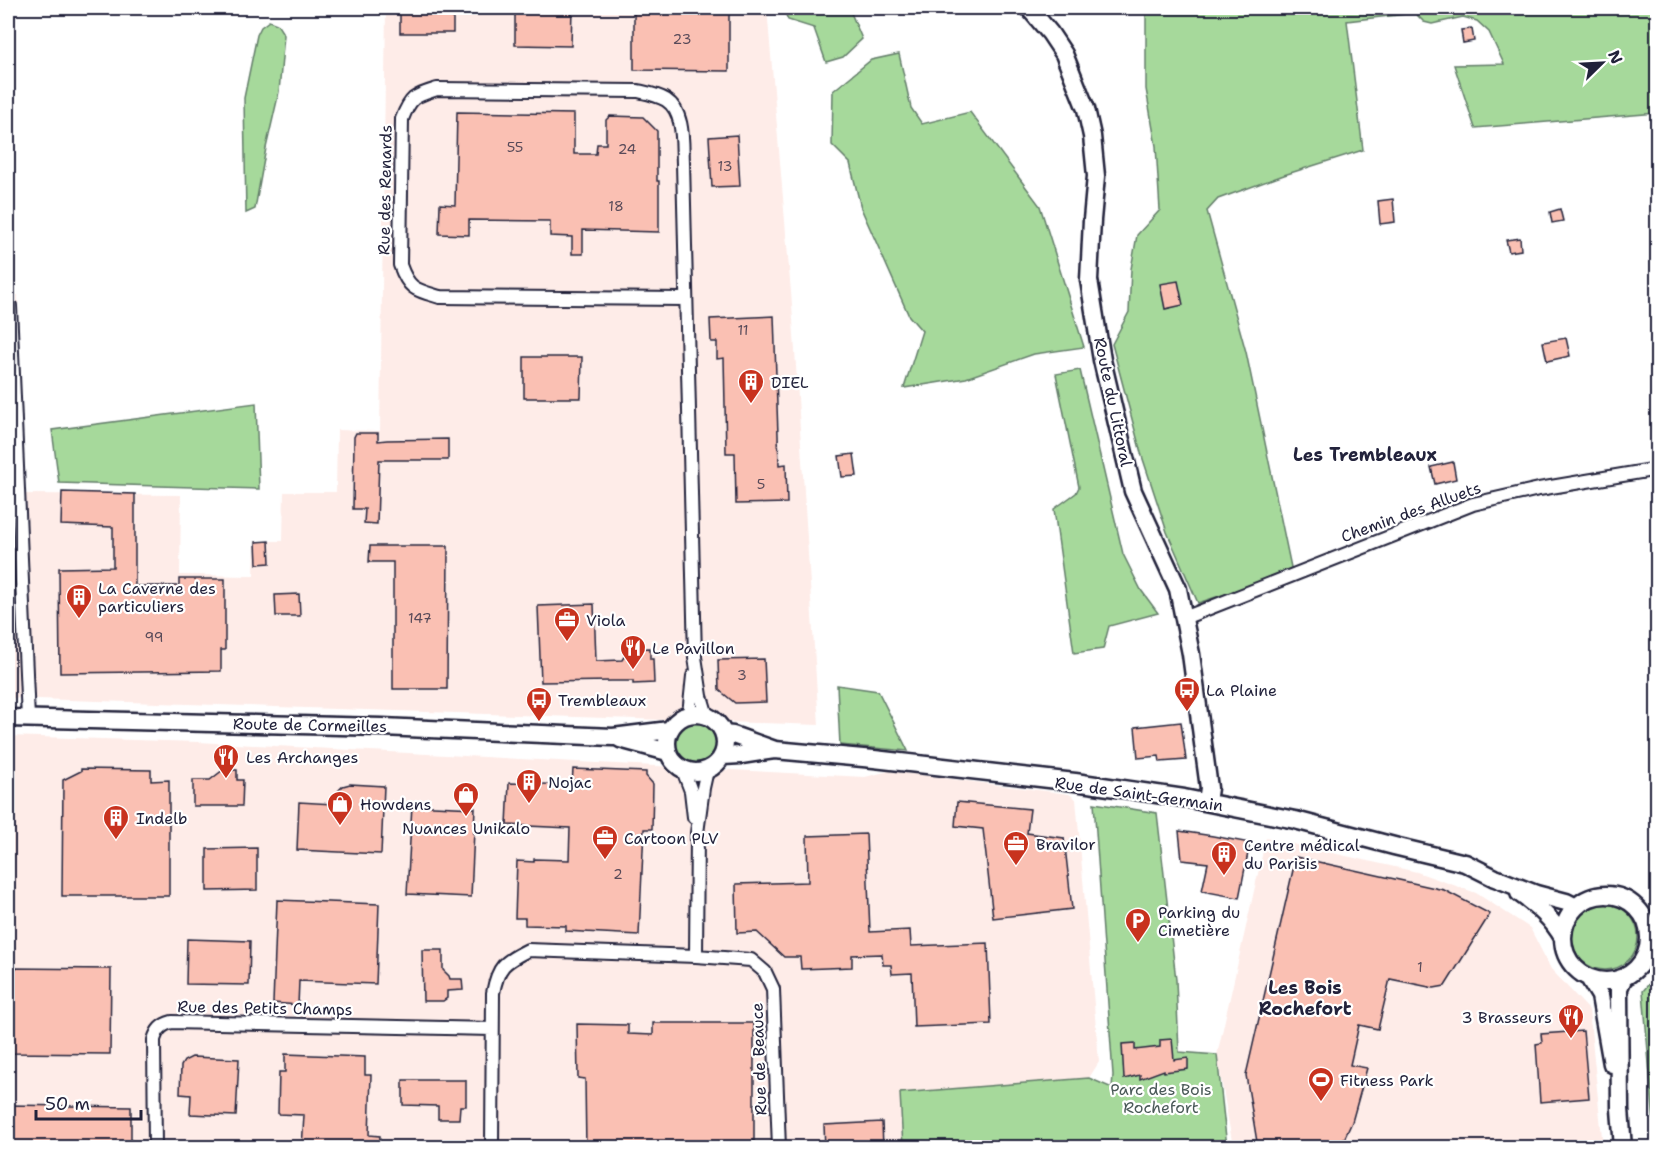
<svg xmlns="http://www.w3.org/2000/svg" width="1665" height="1155" font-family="'Shantell Sans',sans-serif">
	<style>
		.built { fill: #feece8 }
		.green { fill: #a6d99b; stroke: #647e6b; stroke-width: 1.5 }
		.building { fill: #fac0b3; stroke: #22223b; stroke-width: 1.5 }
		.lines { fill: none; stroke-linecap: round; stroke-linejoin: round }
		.street-casing { stroke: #22223b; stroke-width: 16 }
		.secondary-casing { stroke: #22223b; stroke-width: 21 }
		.street { stroke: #fff; stroke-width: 12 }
		.secondary { stroke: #fff; stroke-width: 16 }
		.labels { text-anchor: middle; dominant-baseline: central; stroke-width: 4.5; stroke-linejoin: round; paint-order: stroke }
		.number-label { font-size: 14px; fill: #584a59 }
		.street-label { font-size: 16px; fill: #22223b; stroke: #fff }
		.poi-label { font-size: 16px; fill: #22223b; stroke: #fff; text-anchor: start }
		.park-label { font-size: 16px; fill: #4a5958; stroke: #fff }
		.neighbourhood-label { font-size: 18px; font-weight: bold; fill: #22223b; stroke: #fff }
	</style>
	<rect width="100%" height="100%" fill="#fff"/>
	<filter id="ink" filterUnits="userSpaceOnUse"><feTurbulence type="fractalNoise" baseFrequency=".0167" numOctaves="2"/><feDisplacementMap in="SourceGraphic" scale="12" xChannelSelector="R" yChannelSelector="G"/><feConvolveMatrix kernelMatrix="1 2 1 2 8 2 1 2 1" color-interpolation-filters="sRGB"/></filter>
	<g filter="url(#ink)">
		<path class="built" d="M386,8h381l25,296 27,421 -811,-27v-403h10l2,199 161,1 -1,80 74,1 1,-35h28l1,-49h52l1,-62 43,1z
			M8,736l190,6 667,35 24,-6 180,23 7,5 23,263 -10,16 -189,15 3,54 -895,1z
			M1266,838l151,34 59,21 54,35 21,41 38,41 14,137h-370l-16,-92z"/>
		<path class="green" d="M783,8h66l13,31 -19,18 -17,5 -12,-34 -26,-8z
			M1146,8h511v105l-182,15 -21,-63 50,-1 -15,-32 -12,-11 -14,-4 -31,7 -8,-2 -9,-9 -68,8 16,129 -79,25 -66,24 -11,12 39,141 46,220 -94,31 -31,-71 -26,-79 -29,-109 17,-32 2,-43 6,-34 23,-25 -4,-64 -10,-57z
			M269,21l8,3 7,11 -5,57 -13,56 -11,61 -9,4 -2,-115 13,-63 4,-8z
			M899,54l12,54 11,16 48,-12 70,94 44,141 -50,7 -68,24 -62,10 18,-57 -13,-15 -48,-108 -11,-45 -18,-18 1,-54 38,-31z
			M1080,370l43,184 18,36 17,23 -49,13 -6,23 -29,4 -20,-144 22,-16 3,-6 -23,-113z
			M256,403l3,86 -200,-6 -7,-53z
			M837,685l41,6 30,60 -68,-6z
			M675 743a21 21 0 1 1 42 0a21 21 0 1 1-42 0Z
			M1094,803l63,10 19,167 3,72 38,3 10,92h-324l-3,-54 189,-15 23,10 1,-13z
			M1572 937a33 33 0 1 1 66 0a33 33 0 1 1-66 0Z
			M1657,974l1,173 -2,1 -13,-157z"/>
		<path class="building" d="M400,8h53v25h-53z
			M515,8h57l-1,38 -56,-1z
			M634,8h95v63l-95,-1z
			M1472,29l2,12 -11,2 -2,-13z
			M457,112l117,2v40h22l1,-10h9v-24l4,-4 33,1 14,14v50h2v51l-76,-2v24h-11v-17l-22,-1v-15l-81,-1v15l-30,-1 1,-30 15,1z
			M737,135l3,51 -28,1 -3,-50z
			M1393,199l2,23 -15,2 -2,-23z
			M1560,209l3,12 -11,2 -2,-11z
			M1520,238l1,12 -12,2 -3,-12z
			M1178,281l5,24 -18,4 -5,-25z
			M774,316l5,149 7,-1 1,39 -51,1 -1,-51h-9l-2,-95 -7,1v-17h-6l-1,-23z
			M1566,338l4,18 -23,5 -4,-19z
			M524,357h58l-1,41h-57z
			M356,433h22v8l9,-1 61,-1v21h-69l-2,64 -13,-1 1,-14h-12l1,-72z
			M854,454l3,22 -15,1 -3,-21z
			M1453,462l3,17 -21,5 -4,-17z
			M62,492l73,2v92h44v-7h46v71h-4v21l-161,2 -1,-105 54,-1v-40l-52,-2z
			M269,541l1,22 -13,1 -1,-22z
			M370,546h78l-1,143h-54v-127h-24z
			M299,594l1,22h-24l-1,-21z
			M594,604l2,57 26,-1 7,-11 21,-1v11h3l1,24 -21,1v-3h-21l-71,1 -3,-76z
			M764,659l2,43 -31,1 -16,-13 -1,-30z
			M1181,722l5,38 -26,2 -1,-6 -21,2 -3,-31z
			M81,769l70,1v11l18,-1v116h-107l1,-116 18,-9z
			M573,769l73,3v4l7,8 -1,45h-8l-5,106 -73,-4v-5l-41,-1v-7h-10l2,-57 17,1v-3l35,1 1,-32 -63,-3 2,-42 63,2z
			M223,770h14v10h6l-1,26h-49v-26h17z
			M350,784l34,2 -3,68 -84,-4 2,-48 34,2 6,-14 4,-4z
			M957,802l73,7 -3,24 37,5 8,71 -79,9 -10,-89 -28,-3z
			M412,805l63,3 -4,89 -64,-3z
			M1179,831l34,5 37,7 -11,55 -37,-7 6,-28 -26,-3z
			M866,834l4,98 40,-2 1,16 77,-3 3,81 -77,3 -2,-54 -20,1 -1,-9h-8l-1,-11 -30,1v12l-51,2 -1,-12h-16l-27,-25 -20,1 -1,-49 72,-2 -1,-46z
			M257,848v42l-50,1v-42z
			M1296,857l148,33 46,24 -45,72 -11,2 -44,-9 -12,50 -19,-4 -9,40 17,3 -15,54 -12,26h-82l-12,-73z
			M277,900l102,4 -3,80 -77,-3 -1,24 -25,-2z
			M187,939l63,2 -1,44 -63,-1z
			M422,950h21v20l6,6 1,3h12l1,11 -16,1v7l-4,3h-20z
			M8,968l103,1 -1,85 -102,-1z
			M653,1023h101v125h-168l-1,-69 -7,-1 -1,-54 51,1v9l25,1z
			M1583,1031l6,67 -49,4 -4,-58 6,-1 -1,-9z
			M1172,1039l2,21 14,-2v11l-24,3v-2l-24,9v-4l-16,4 -2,-35 13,-1v7l25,-3v-7z
			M285,1054l80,3v18h6l-2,60 11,1 -1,12h-77l2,-33 -26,-1 1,-42h6z
			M192,1057l47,2 -3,57 -46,-2 1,-19 -11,-1 1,-28 3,-5z
			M403,1080h63v26h-6l-1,13h-21v-13l-35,-1z
			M8,1105l123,2v41h-123z
			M882,1122l1,26h-58l-1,-23z"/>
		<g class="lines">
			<defs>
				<path id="street" d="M686,299l-246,-2c-24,-7 -31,-7 -40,-32l2,-146c9,-23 13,-23 35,-30l201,2c9,2 20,4 28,9 19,12 16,44 17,63l12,494 6,39 6,20
					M10,306l18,413
					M1184,618l289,-114 66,-15 119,-20
					M689,714l4,-38
					M683,770l8,21 3,26
					M696,956l1,-123 6,-45 4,-18
					M155,1148l-1,-108c3,-10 7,-15 18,-18l320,7
					M492,1148l1,-155c5,-27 11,-31 35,-43l168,6 55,4 14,12 8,17 6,159"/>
				<path id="secondary" d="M1029,8l21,25 14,21 22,55 6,27 4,40 -4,44 -3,60 13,80 31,131 45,98 13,65 18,134 -2,14
					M667 743a29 29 0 1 1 58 0a29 29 0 1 1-58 0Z
					M8,718l374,9 231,10 56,-7
					M724,734l9,1 42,15 99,9 201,23 109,16 111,22 99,26 71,17 30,15 41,16 30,8 10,5
					M620,739l48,13
					M723,756l18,-1 33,-5
					M1519,893c18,13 33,25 44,45
					M1563 938a43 43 0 1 1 86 0a43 43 0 1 1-86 0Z
					M1589,978l11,18 12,68
					M1623,1148l-3,-39 -1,-116v-5l5,-11"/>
			</defs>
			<use href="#street" class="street-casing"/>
			<use href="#secondary" class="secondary-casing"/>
			<use href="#street" class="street"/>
			<use href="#secondary" class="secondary"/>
		</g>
	</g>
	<defs>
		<symbol id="building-pin" viewBox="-11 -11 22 30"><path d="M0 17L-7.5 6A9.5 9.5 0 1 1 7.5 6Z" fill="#c8321e" stroke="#fff"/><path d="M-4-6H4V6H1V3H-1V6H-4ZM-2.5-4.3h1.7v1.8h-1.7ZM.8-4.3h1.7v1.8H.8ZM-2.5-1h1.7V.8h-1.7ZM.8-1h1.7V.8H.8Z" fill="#fff"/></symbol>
		<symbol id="office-pin" viewBox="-11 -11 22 30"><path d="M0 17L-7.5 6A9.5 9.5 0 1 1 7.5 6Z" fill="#c8321e" stroke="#fff"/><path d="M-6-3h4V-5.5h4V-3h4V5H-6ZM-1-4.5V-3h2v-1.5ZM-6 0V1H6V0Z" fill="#fff"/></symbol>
		<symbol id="restaurant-pin" viewBox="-11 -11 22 30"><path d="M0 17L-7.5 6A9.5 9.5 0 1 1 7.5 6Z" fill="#c8321e" stroke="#fff"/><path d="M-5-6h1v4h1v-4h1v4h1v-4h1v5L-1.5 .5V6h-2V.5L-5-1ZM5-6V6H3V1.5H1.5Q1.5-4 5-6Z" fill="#fff"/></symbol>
		<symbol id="bus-pin" viewBox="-11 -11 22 30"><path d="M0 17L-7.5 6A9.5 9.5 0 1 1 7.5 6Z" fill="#c8321e" stroke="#fff"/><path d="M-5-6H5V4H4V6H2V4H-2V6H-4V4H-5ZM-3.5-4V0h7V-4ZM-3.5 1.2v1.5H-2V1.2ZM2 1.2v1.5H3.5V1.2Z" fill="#fff"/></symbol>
		<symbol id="shop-pin" viewBox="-11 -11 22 30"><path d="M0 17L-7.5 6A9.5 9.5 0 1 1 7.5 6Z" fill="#c8321e" stroke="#fff"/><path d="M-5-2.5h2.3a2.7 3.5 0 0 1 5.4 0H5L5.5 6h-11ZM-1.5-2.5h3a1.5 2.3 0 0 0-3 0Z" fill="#fff"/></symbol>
		<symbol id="parking-pin" viewBox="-11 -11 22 30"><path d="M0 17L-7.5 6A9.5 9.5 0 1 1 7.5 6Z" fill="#c8321e" stroke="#fff"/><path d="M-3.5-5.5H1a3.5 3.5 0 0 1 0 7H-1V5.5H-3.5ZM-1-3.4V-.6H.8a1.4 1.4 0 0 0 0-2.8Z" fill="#fff"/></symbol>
		<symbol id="stadium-pin" viewBox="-11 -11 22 30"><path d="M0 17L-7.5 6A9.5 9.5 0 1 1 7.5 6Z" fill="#c8321e" stroke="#fff"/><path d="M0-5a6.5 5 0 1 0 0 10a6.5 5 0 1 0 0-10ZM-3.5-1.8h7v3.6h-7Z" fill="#fff"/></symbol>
	</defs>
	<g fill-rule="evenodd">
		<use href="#building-pin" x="736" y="367" width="30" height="40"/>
		<use href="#building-pin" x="64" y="582" width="30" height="40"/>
		<use href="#office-pin" x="552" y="605" width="30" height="40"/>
		<use href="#restaurant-pin" x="618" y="633" width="30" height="40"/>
		<use href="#bus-pin" x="1172" y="675" width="30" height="40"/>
		<use href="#bus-pin" x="524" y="685" width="30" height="40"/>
		<use href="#restaurant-pin" x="211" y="742" width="30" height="40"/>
		<use href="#building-pin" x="514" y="767" width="30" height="40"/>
		<use href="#shop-pin" x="451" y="780" width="30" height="40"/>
		<use href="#shop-pin" x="325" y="789" width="30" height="40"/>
		<use href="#building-pin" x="101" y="803" width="30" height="40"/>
		<use href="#office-pin" x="590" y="823" width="30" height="40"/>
		<use href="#office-pin" x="1001" y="829" width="30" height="40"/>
		<use href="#building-pin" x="1209" y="839" width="30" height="40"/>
		<use href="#parking-pin" x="1123" y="906" width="30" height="40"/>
		<use href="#restaurant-pin" x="1556" y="1002" width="30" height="40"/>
		<use href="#stadium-pin" x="1306" y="1065" width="30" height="40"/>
	</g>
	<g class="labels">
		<g class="number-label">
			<text x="682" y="39">23</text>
			<text x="515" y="147">55</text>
			<text x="627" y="149">24</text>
			<text x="725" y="166">13</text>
			<text x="616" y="206">18</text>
			<text x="743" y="330">11</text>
			<text x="761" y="484">5</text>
			<text x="420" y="618">147</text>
			<text x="154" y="637">99</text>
			<text x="742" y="675">3</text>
			<text x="618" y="874">2</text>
			<text x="1420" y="967">1</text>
		</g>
		<g class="street-label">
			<text transform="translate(385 190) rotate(-89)">Rue des Renards</text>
			<text transform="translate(1113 402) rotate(78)">Route du Littoral</text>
			<text transform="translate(1411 512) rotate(-20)">Chemin des Alluets</text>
			<text transform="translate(310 725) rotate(1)">Route de Cormeilles</text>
			<text transform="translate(1139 794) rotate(8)">Rue de Saint-Germain</text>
			<text transform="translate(265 1008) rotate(1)">Rue des Petits Champs</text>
			<text transform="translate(759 1059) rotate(-92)">Rue de Beauce</text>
		</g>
		<g class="poi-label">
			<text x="771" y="382">DIEL</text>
			<text x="98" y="588">La Caverne des<tspan x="98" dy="18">particuliers</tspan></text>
			<text x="586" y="620">Viola</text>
			<text x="652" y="648">Le Pavillon</text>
			<text x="1206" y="690">La Plaine</text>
			<text x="558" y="700">Trembleaux</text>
			<text x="246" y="757">Les Archanges</text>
			<text x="548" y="782">Nojac</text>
			<text x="360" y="804">Howdens</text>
			<text x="136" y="818">Indelb</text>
			<text x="466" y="828" text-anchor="middle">Nuances Unikalo</text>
			<text x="624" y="838">Cartoon PLV</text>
			<text x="1036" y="844">Bravilor</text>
			<text x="1244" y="845">Centre médical<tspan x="1244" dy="18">du Parisis</tspan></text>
			<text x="1158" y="912">Parking du<tspan x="1158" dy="18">Cimetière</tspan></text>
			<text x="1552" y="1017" text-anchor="end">3 Brasseurs</text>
			<text x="1340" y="1080">Fitness Park</text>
		</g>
		<g class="park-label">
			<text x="1161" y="1089">Parc des Bois<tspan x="1161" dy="18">Rochefort</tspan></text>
		</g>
		<g class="neighbourhood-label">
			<text x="1365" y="455">Les Trembleaux</text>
			<text x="1305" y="988">Les Bois<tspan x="1305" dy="21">Rochefort</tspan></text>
		</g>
	</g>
	<rect width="1665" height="1155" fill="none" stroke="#fff" stroke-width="30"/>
	<rect x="15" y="15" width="1635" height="1125" fill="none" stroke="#22223b" stroke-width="2" filter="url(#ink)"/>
	<g transform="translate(1602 63) rotate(66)" stroke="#ffffff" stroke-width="4.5" paint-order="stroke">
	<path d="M0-4.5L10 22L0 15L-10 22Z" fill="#22223b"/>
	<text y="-9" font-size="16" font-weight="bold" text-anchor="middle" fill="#22223b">N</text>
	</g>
	<path d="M36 1110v9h105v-9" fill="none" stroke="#22223b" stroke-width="3"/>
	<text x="45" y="1110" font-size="18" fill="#22223b" stroke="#ffffff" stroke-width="4.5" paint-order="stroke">50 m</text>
</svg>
